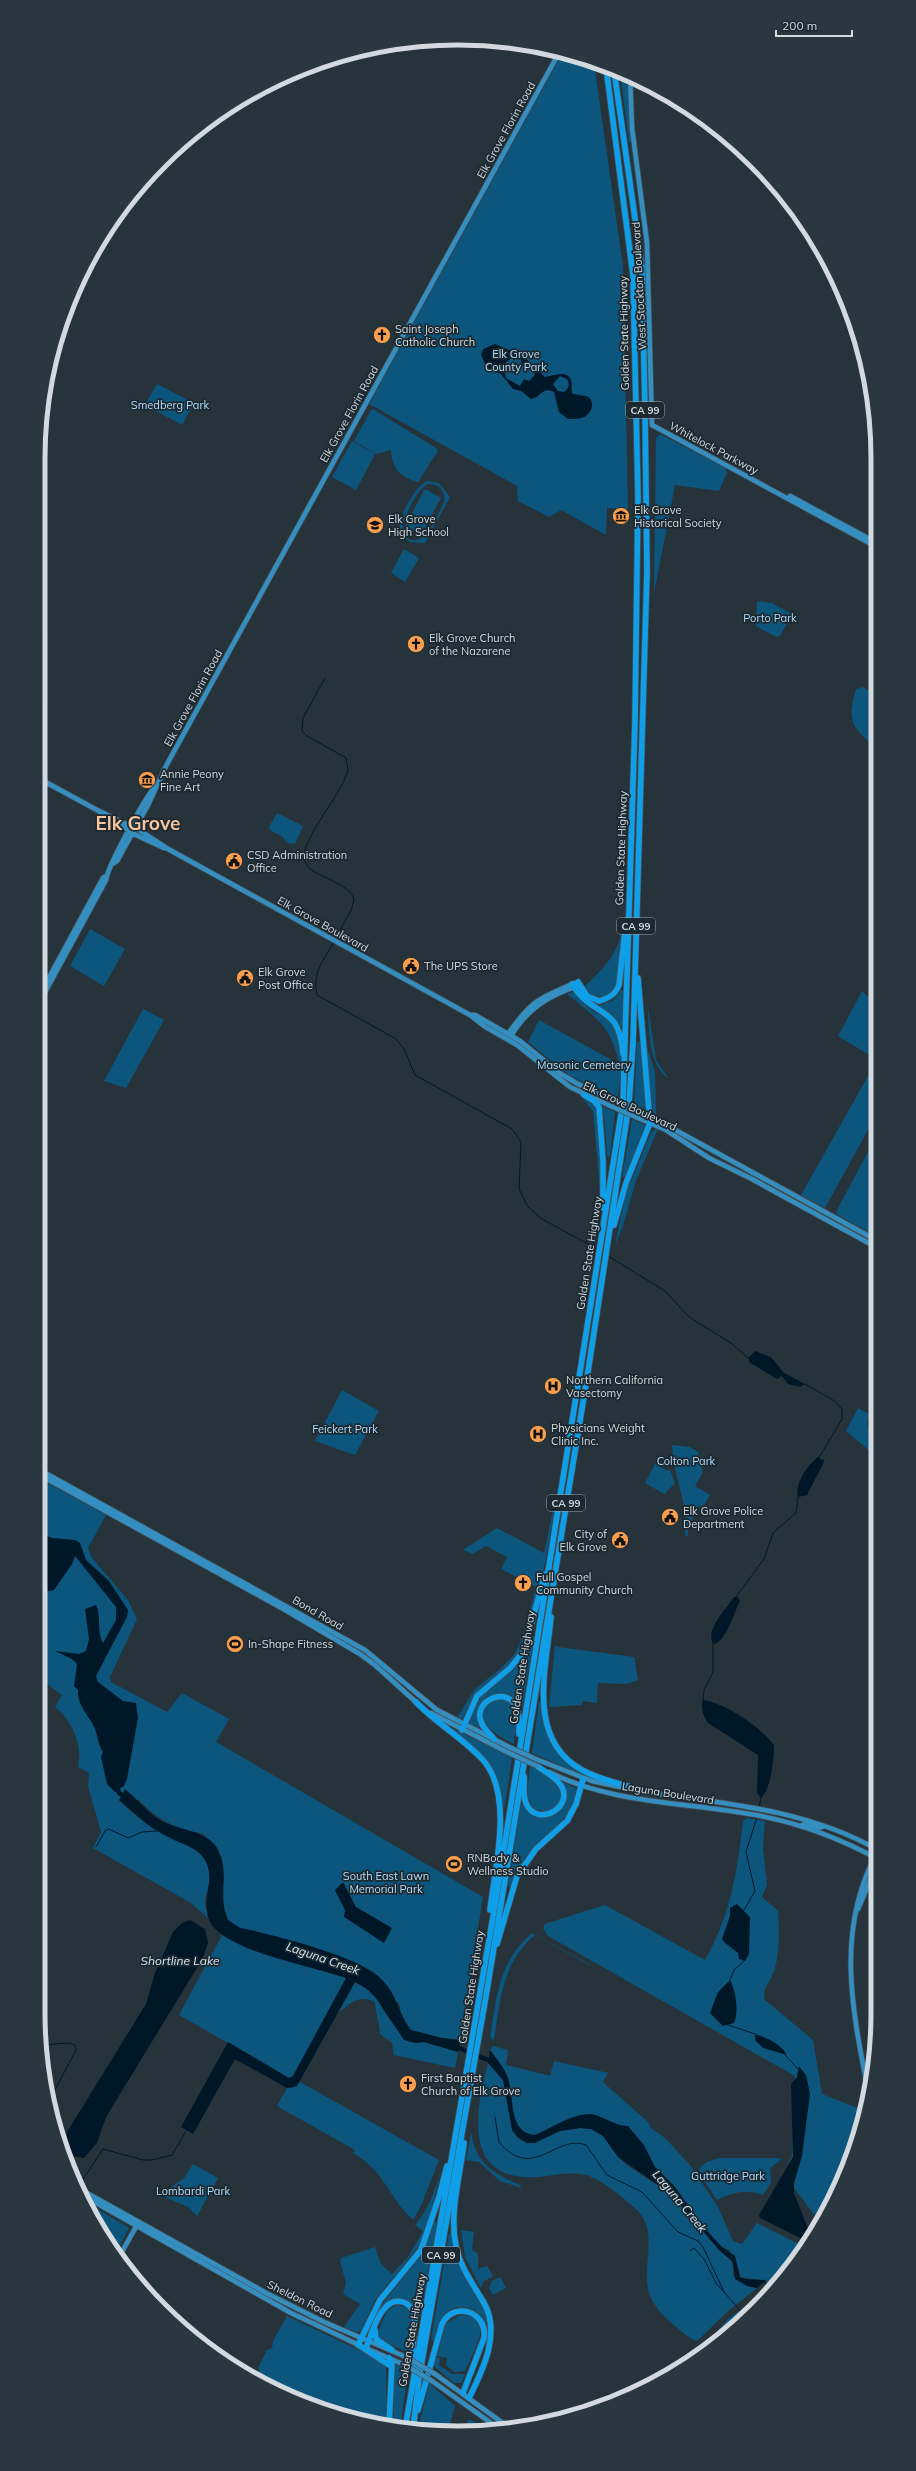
<svg xmlns="http://www.w3.org/2000/svg" width="916" height="2471" font-family="Mulish,sans-serif">
	<style>
		.green { fill: #0c567e; fill-rule: evenodd }
		.water { fill: #001728; fill-rule: evenodd }
		.lines { fill: none; stroke-linecap: round; stroke-linejoin: round }
		.stream { stroke: #001728; stroke-width: 1 }
		.river { stroke: #001728; stroke-width: 4.5 }
		.major-casing { stroke: #465057; stroke-width: 6 }
		.highway-casing { stroke: #465057; stroke-width: 7 }
		.major { stroke: #348fc0; stroke-width: 4.5 }
		.highway { stroke: #0f9fe8; stroke-width: 5.5 }
		.major-bridge-casing { stroke: #465057; stroke-width: 6; stroke-linecap: butt }
		.major-bridge { stroke: #348fc0; stroke-width: 4.5 }
		.labels { text-anchor: middle; dominant-baseline: central; stroke-width: 3.5; stroke-linejoin: round; paint-order: stroke }
		.shield { fill: #1d2931; stroke: #9ca5ac; stroke-width: 1 }
		.shield-label { font-size: 10px; font-weight: bold; fill: #d2dae0 }
		.street-label { font-size: 11px; fill: #d2dae0; stroke: #1d2931 }
		.poi-label { font-size: 11px; fill: #d2dae0; stroke: #1d2931; text-anchor: start }
		.park-label { font-size: 11px; fill: #b5defc; stroke: #1d2931 }
		.water-label { font-size: 12px; font-style: italic; fill: #d1e6f5; stroke: #1d2931 }
		.town-label { font-size: 19px; font-weight: bold; fill: #f7c49b; stroke: #1d2931 }
		.rim { fill: none; stroke: #d2dae0; stroke-width: 5 }
	</style>
	<rect width="100%" height="100%" fill="#26333b"/>
	<path class="green" d="M563,52l31,11 29,204 5,242 -21,-1 -1,27 -45,-25 -12,7 -31,-16 -1,-15 -148,-82z
		M620,72l7,3 5,67h-3z
		M157,384l37,19 -12,22 -37,-20z
		M373,409l63,39 2,3 -20,31c-18,-5 -26,-13 -27,-32l-15,4 -22,-13 17,-31z
		M660,434l65,34 2,5 -8,18 -44,-6 -21,108 2,-155z
		M352,441l23,13 -19,36 -24,-13z
		M427,481l12,2 11,14 -25,46 -15,-1 -10,-9c-4,-13 15,-47 27,-52zM428,484c11,-1 18,7 16,18 -6,13 -23,54 -40,32 -5,-11 13,-45 24,-50z
		M425,489l16,9 -20,37 -16,-9z
		M404,549l15,9 -14,24 -14,-9z
		M757,601l15,2 20,11 -12,22 -4,1 -20,-11z
		M863,687l12,8v52c-24,-20 -28,-27 -19,-58z
		M277,813l26,13 -8,18 -8,-1 -4,-6 -13,-7 -1,-3z
		M623,928c-1,9 -5,20 -4,28 2,22 -2,50 -32,37l-2,-7c19,-18 32,-31 38,-58z
		M90,929l35,20 -21,37 -34,-20z
		M621,990h3l-1,36h-3l-7,-11 -13,-8v-2l14,-5z
		M862,991l14,13v55l-38,-23z
		M573,992c7,6 12,14 20,19 7,5 15,5 20,13 13,20 7,52 5,74l-48,-22 -42,-34 11,-22 80,44c-8,-39 -23,-46 -52,-70z
		M647,1000l9,60 13,19c-23,-15 -19,-54 -22,-79z
		M143,1009l21,11 -38,68 -22,-7z
		M637,1042h3l5,48v19l-11,-4z
		M645,1042l10,30 1,43 -3,-3z
		M876,1062l-2,57 -49,89 -24,-13z
		M582,1098l15,9 5,63 -2,19 -7,-78z
		M604,1107l11,5 -5,45 -3,-1 -3,-41 -3,-7z
		M632,1119l13,6 -19,52h-4z
		M658,1129l-22,51 -13,46 -8,19 11,-52 24,-58 3,-5z
		M876,1137v99l-38,-21 -2,-3z
		M342,1390l37,21 -24,44 -40,-14z
		M858,1408l11,6c-4,10 -1,22 8,29v14l-31,-26z
		M672,1445l18,2 8,5 5,20 -8,14 15,9 -6,10 -5,1 -11,21v10l-3,-2c4,-31 -12,-59 -13,-90z
		M563,1463l-18,101 -20,78c-12,25 -27,29 -44,47 -9,8 -13,19 -18,29l-3,1 -3,-1 18,-29 24,-19 15,-15 9,-19 13,-49 -35,-18 6,-12 -21,-11 -13,8 -10,-4 34,-22 47,25z
		M655,1464l11,6h4l5,13 -11,11 -19,-11z
		M38,1478l68,37 -18,33 4,10 36,42 9,19 -27,58 1,5 56,30 15,-19 47,26 -13,23 267,155 -23,143 -18,-2 -31,-8 -10,-15 -2,-12 -144,-72 -15,-3 -12,-8 -7,-22 3,-20 -20,-44c-29,-6 -44,-12 -65,-34h-20c10,10 22,20 33,28 18,11 50,17 57,40 4,11 -3,22 -4,33 0,6 3,13 4,18l-18,-16 -98,-55 8,-16 -13,-46 1,-13 -11,-6c5,-21 -6,-47 -23,-60l7,-12 -19,-14 2,-16h-7zM335,1890l21,17 36,21 -47,-18z
		M531,1637l3,1 -12,70c-4,-1 -5,-5 -8,-8 -13,-11 -27,-5 -35,8l5,21 -15,-5 -2,-2 15,-27 46,-50z
		M555,1645l3,2 76,10 4,23 -11,4 -29,-1 -1,20 -14,-2 -1,4 -33,2z
		M504,1699c18,11 11,26 10,45 -14,-6 -46,-26 -25,-42 4,-3 10,-2 15,-3z
		M539,1702l3,1c1,44 23,61 60,78l-27,-9 -43,-19z
		M445,1725l67,32 -7,49 -3,-1 -7,-30z
		M530,1766c11,5 35,18 32,33 -1,4 -7,9 -10,13l-19,-2 -6,-15z
		M563,1782l14,7c-3,10 -6,20 -12,28 -19,26 -43,37 -54,70l-3,-1 13,-83 15,13h17l12,-11 1,-13z
		M747,1818l18,3 -2,26 4,38 -5,12 16,14c1,19 2,39 -3,57 -2,11 -14,20 -10,32l48,40 9,54 43,17 -1,11 -29,77 -15,23 -36,-47 8,-19 3,-80 -247,-140 -5,-8 2,-4 9,-3 51,-16 100,55c25,-43 33,-91 38,-139z
		M532,1933l57,31 2,2 -56,-31c-33,28 -35,66 -41,106l-4,-4c7,-42 8,-74 42,-104z
		M222,1935l26,14 98,29 -53,98 -4,2 -110,-63z
		M355,1982c24,13 21,18 35,38 6,9 17,16 25,23l9,-1 34,10 -3,16 -61,-13 -2,-12 -12,-9c0,-12 -5,-21 -5,-32 -17,-8 -24,1 -37,11z
		M493,2046l15,4 -2,15 44,11 4,-15 54,12 -5,9 45,40 3,6 14,10 25,27 28,42 15,34 9,3 15,-21 48,24 -14,21 -13,15 -38,-6 -1,-7 -10,-20 -7,-3 -15,-16 -33,-45 -19,-19 -27,-41h-10l-27,-12c-19,5 -37,17 -55,21 -25,5 -24,-39 -27,-53 -2,-11 -12,-22 -19,-32z
		M488,2063l15,17 15,58 30,-2 12,-5 20,-3 11,1 12,7 15,21 10,9 43,28 49,57c11,7 14,11 13,24l14,11 10,2 -28,22 -32,31c-8,-2 -15,-10 -22,-15 -11,-9 -21,-19 -26,-33 -8,-27 11,-62 -13,-84 -14,-12 -33,-29 -50,-34 -22,-5 -42,4 -63,2 -62,-5 -45,-76 -35,-114z
		M300,2082l139,78 -18,46 -8,14c-25,-23 -27,-48 -60,-67l2,-3 -78,-44 10,-18h5z
		M471,2132c5,32 22,41 49,53l1,3 -21,-7 -21,-19 -13,-2z
		M449,2137l-21,88 -8,20 -45,55 -14,31 -4,1 -13,-5 16,-23 -17,-10 3,-11 -6,-22 1,-3 34,-11 6,17 11,10 16,-17 15,-26 -8,-6c20,-22 27,-60 34,-88z
		M719,2158h57l6,1 -12,9 1,15 -8,12c-15,-6 -31,-3 -46,5l-16,-24 -2,-8 8,-6z
		M193,2164l25,14 -21,38 -9,-9 -28,-12 24,-17z
		M84,2201l45,27 -13,25 -22,-30z
		M434,2221l3,1 -16,94 -3,-1c-3,-13 -15,-17 -27,-15l-11,11 -2,-2 44,-55z
		M461,2230l13,2 -2,18 6,4v15l9,-3 6,10 -10,6 -2,6 -16,-31z
		M449,2233l4,1v9l25,56 5,7 7,19 -3,1c-7,-19 -31,-26 -44,-9 -5,7 -7,16 -9,24l-3,-1z
		M500,2277l6,11 -13,7 -4,-7 3,-7z
		M768,2290l3,1 -16,19 -19,16 -4,-2 -26,26 -1,-1 1,-5 22,-25z
		M396,2305l10,2 6,10 -2,36 -30,-13 -3,-7 10,-22z
		M460,2315c38,0 12,39 5,56l-11,1 -8,-7 1,-7 -10,-2 9,-32z
		M287,2316l99,47 1,63 -64,-15 -63,-35 -2,-8 9,-18 5,-2 1,-7z
		M437,2357l3,1 -1,7 13,9h13l-3,9h-8l-21,-18z
		M395,2364l13,7 -8,58 -7,-2z
		M429,2383l26,23 -7,25 -30,-1z
		M468,2420h3l19,11h-26z"/>
	<path class="water" d="M495,344l28,12 22,21c8,-1 23,-8 26,4 2,5 -1,9 2,13 4,1 11,1 15,3 8,5 3,17 -4,20 -5,2 -11,2 -16,2l-9,-7 -5,-20c-12,-6 -13,6 -23,7l-10,-8 -8,-2 -12,-15 -14,-6 -6,-13 2,-6zM520,357l2,8 10,2 3,8 -6,6 -5,-2 -4,7 -14,-8 -3,-13 8,-7zM560,376l7,3c3,6 2,9 -3,13l-6,-1 -5,-7z
		M755,1351l16,6 13,16 21,11 -5,3 -12,-3 -6,-8 -5,3 -28,-17v-5z
		M820,1456v3l4,1 -1,4 -16,31 -9,2c-4,-13 11,-35 22,-41z
		M38,1532l14,6 23,2 5,3 6,17 23,21 19,29 -1,7 -31,59 2,6 25,19 13,2 2,15 -11,61 -3,7 -9,6 -8,-8 -6,-27 2,-5c-5,-7 -5,-15 -8,-23 -6,-14 -18,-23 -17,-39l-4,-4 3,-22 -5,-5 -17,-8 24,3 7,-3 3,-12 -4,-30 11,-4c6,13 0,26 7,38l13,-23v-13l-41,-51 -3,8 -18,26 -16,3z
		M734,1597h4l2,4c-6,11 -14,42 -27,43 -8,-14 13,-35 21,-47z
		M703,1700c23,3 57,27 71,45 0,14 -3,44 -13,53l-4,-5 1,-38 -50,-32c-5,-8 -8,-15 -5,-23z
		M125,1789c10,8 19,19 29,27 23,18 58,10 67,41 7,21 -3,42 7,63l12,8c32,6 116,28 138,48 20,17 19,36 33,54l31,8 18,2 -2,12 -34,-10 -9,1 -11,-3 -28,-42 -9,-9 -12,-7 -58,104 -10,2 -52,-29 -42,75 -12,-7 47,-85 61,36 4,-2 53,-98c-31,-12 -124,-27 -137,-58 -9,-24 10,-42 -7,-64 -8,-10 -21,-12 -32,-18 -19,-9 -35,-24 -51,-38z
		M343,1882l13,25 36,21 -8,15 -40,-26 1,-7 -10,-20z
		M737,1904l13,13 -1,37 -4,7 -6,-2 -1,-6 -14,-11 -2,-3 8,-23v-8z
		M190,1920l15,9 3,14 -5,15 -97,159 -9,26 -13,15 -12,-2 -8,-8 3,-16 79,-128 9,-31 18,-41 9,-9z
		M730,1980c6,11 9,32 4,43l-11,3 -13,-13 8,-21z
		M755,2034c12,4 25,9 32,21l-24,-7 -8,-8z
		M490,2050c7,9 17,21 19,32 5,19 0,51 26,53 16,-7 37,-21 55,-21 10,0 24,12 38,12l16,19 11,22 19,19 33,45 15,16 13,9 5,21 5,2 21,1 -9,8 -10,-2 -12,-7 -2,-17 -13,-11 -49,-57 -53,-37 -15,-21 -12,-7 -11,-1 -20,3 -25,12h-8l-9,-5 -6,-8 -9,-50 -15,-17z
		M799,2066l7,9 4,19 -8,62 -8,27v10l17,43 -3,6 -48,-24 -1,-3 34,-58 -2,-73 6,-7z"/>
	<g class="lines">
		<path class="stream" d="M325,678l-22,40 -1,13 5,5 39,22 2,13c-10,28 -36,54 -44,82 -1,7 3,15 9,18 13,8 34,13 41,27l-2,10 -17,32
			M334,942c-11,19 -22,31 -17,53l79,44 8,10 11,26 97,54 9,13 -2,47 9,18 14,12 55,30
			M608,1256l57,35 24,26 42,26 18,16
			M805,1384l28,16 9,9v10l-22,37
			M736,1597l28,-38 9,-26 23,-20 2,-16
			M703,1700l1,-10 9,-18v-28
			M759,1808l2,-10
			M96,1847l9,-16 4,-2 19,9 14,-6 15,-1
			M744,1910l11,-19 -9,-39 11,-35
			M730,1980l4,-10 10,-9
			M728,2025l27,9
			M41,2045l28,-2 6,2 1,5 -28,53
			M785,2055l13,14
			M495,2117l4,25c34,41 57,-9 87,3l21,30 35,17 36,40 20,9 5,6 22,47
			M74,2177l7,2 3,-1 19,-29 40,11h9l20,-5 14,-24
			M690,2251l4,-3 10,11 12,24 30,34
			M762,2282l11,4"/>
		<path class="river" d="M117,1786l2,7 7,5
			M454,2046l39,16"/>
		<defs>
			<path id="major" d="M630,76l2,52 15,115 5,182 223,121
				M790,496l85,46
				M38,778l59,32 39,25 28,13
				M97,810l42,20 29,19 302,166 14,11 33,19 53,42 43,20
				M114,863l3,-2 31,-56 18,-39 394,-715
				M38,998l65,-120 3,-2
				M38,1005l68,-125c1,-12 40,-85 50,-94
				M470,1015h5l45,26 41,33 17,10 36,16
				M508,1034c24,-34 30,-35 67,-51
				M511,1036c16,-27 37,-40 66,-50
				M637,1109l239,131
				M636,1117l30,13 43,28 41,20 126,69
				M38,1469l327,181 72,60 70,36
				M38,1474l242,133 80,47 15,11 43,39
				M431,1713l74,38
				M538,1760l54,21 43,9
				M549,1772c65,33 142,30 212,44 41,8 80,23 117,43
				M643,1792c79,11 163,17 235,58
				M801,1826l3,-2 15,4 5,-2
				M858,1909l20,-47
				M868,2090c-16,-81 -33,-162 10,-239
				M78,2188l190,106 56,28 82,35
				M82,2195l209,118 70,33
				M119,2257l18,-32
				M368,2349l37,16
				M435,2374l76,55
				M432,2381l69,49"/>
			<path id="highway" d="M578,982l9,14 12,5c10,-3 16,-6 20,-16l7,-63
				M572,984c22,36 47,18 51,70
				M584,1095l10,6 5,6 4,54v47
				M614,1225l12,-42 24,-60 -12,-145
				M551,1617c-5,52 -25,122 31,153 19,11 43,14 64,22
				M416,1702c20,21 47,36 67,58 31,35 12,107 7,150
				M462,1730l15,-34 33,-28 14,-17 21,-77
				M494,1739c-4,-5 -9,-9 -12,-15 -12,-23 27,-40 35,-15 3,7 2,17 2,25
				M524,1776c1,8 -2,19 2,27 11,27 52,2 33,-20 -5,-7 -15,-12 -22,-17
				M497,1944l20,-68 19,-27 31,-28 9,-17 7,-25
				M464,2143c-4,33 -15,70 -8,103 4,21 17,38 28,57 17,30 -1,67 -15,95
				M375,2330l1,9 16,11
				M358,2345l22,-45 41,-50 18,-53 8,-31
				M360,2346l29,19
				M366,2348c6,-14 15,-53 37,-46 6,2 10,7 12,14l-3,49
				M389,2358l3,5 -3,63
				M418,2410l24,-86c12,-24 46,-12 42,14l-21,55
				M405,2429l89,-518 129,-809 12,-381 3,-225 -5,-221 -27,-208
				M413,2430l6,-52 67,-382 101,-618 42,-274 4,-61 14,-472 -2,-159 -3,-144 -28,-198"/>
		</defs>
		<use href="#major" class="major-casing"/>
		<use href="#highway" class="highway-casing"/>
		<use href="#major" class="major"/>
		<use href="#highway" class="highway"/>
		<defs>
			<path id="major-bridge" d="M614,1100l23,9
				M613,1107l23,10
				M507,1746l31,14
				M505,1751l32,15
				M406,2357l29,17
				M405,2365l27,16"/>
		</defs>
		<use href="#major-bridge" class="major-bridge-casing"/>
		<use href="#major-bridge" class="major-bridge"/>
	</g>
	<defs>
		<symbol id="church-disc" viewBox="-11 -11 22 22"><circle r="9.5" fill="#fa9f4e" stroke="#1d2931"/><path d="M-1.2-6h2.4v3.5h3.3v2.4h-3.3V6h-2.4V-.1h-3.3v-2.4h3.3Z" fill="#111"/></symbol>
		<symbol id="museum-disc" viewBox="-11 -11 22 22"><circle r="9.5" fill="#fa9f4e" stroke="#1d2931"/><path d="M0-6L6-3V-2H-6V-3ZM-5-1h2V3h-2ZM-1-1h2V3h-2ZM3-1h2V3H3ZM-6 4H6V6H-6Z" fill="#111"/></symbol>
		<symbol id="school-disc" viewBox="-11 -11 22 22"><circle r="9.5" fill="#fa9f4e" stroke="#1d2931"/><path d="M0-5L7-2L0 1L-7-2ZM-4 1L0 2.5L4 1V4Q0 6-4 4Z" fill="#111"/></symbol>
		<symbol id="civic-disc" viewBox="-11 -11 22 22"><circle r="9.5" fill="#fa9f4e" stroke="#1d2931"/><path d="M-.6-6.5H3V-4.5H.6V-3L4-1V1h2V6H-6V1h2V-1L-.6-3ZM-1.2 2.5V6h2.4V2.5Z" fill="#111"/></symbol>
		<symbol id="hospital-disc" viewBox="-11 -11 22 22"><circle r="9.5" fill="#fa9f4e" stroke="#1d2931"/><path d="M-5-5h3v3.5h4V-5h3V5h-3V1.5h-4V5h-3Z" fill="#111"/></symbol>
		<symbol id="stadium-disc" viewBox="-11 -11 22 22"><circle r="9.5" fill="#fa9f4e" stroke="#1d2931"/><path d="M0-5a6.5 5 0 1 0 0 10a6.5 5 0 1 0 0-10ZM-3.5-1.8h7v3.6h-7Z" fill="#111"/></symbol>
	</defs>
	<g fill-rule="evenodd">
		<use href="#church-disc" x="372" y="325" width="20" height="20"/>
		<use href="#museum-disc" x="611" y="506" width="20" height="20"/>
		<use href="#school-disc" x="365" y="515" width="20" height="20"/>
		<use href="#church-disc" x="406" y="634" width="20" height="20"/>
		<use href="#museum-disc" x="137" y="770" width="20" height="20"/>
		<use href="#civic-disc" x="224" y="851" width="20" height="20"/>
		<use href="#civic-disc" x="401" y="956" width="20" height="20"/>
		<use href="#civic-disc" x="235" y="968" width="20" height="20"/>
		<use href="#hospital-disc" x="543" y="1376" width="20" height="20"/>
		<use href="#hospital-disc" x="528" y="1424" width="20" height="20"/>
		<use href="#civic-disc" x="660" y="1507" width="20" height="20"/>
		<use href="#civic-disc" x="610" y="1530" width="20" height="20"/>
		<use href="#church-disc" x="513" y="1573" width="20" height="20"/>
		<use href="#stadium-disc" x="225" y="1634" width="20" height="20"/>
		<use href="#stadium-disc" x="444" y="1854" width="20" height="20"/>
		<use href="#church-disc" x="398" y="2074" width="20" height="20"/>
	</g>
	<g class="labels">
		<g class="shield">
			<rect x="626" y="402" width="38" height="16" rx="3"/>
			<rect x="617" y="918" width="38" height="16" rx="3"/>
			<rect x="547" y="1495" width="38" height="16" rx="3"/>
			<rect x="422" y="2247" width="38" height="16" rx="3"/>
		</g>
		<g class="shield-label">
			<text x="645" y="410">CA 99</text>
			<text x="636" y="926">CA 99</text>
			<text x="566" y="1503">CA 99</text>
			<text x="441" y="2255">CA 99</text>
		</g>
		<g class="street-label">
			<text transform="translate(506 130) rotate(-61)">Elk Grove Florin Road</text>
			<text transform="translate(639 286) rotate(-93)">West Stockton Boulevard</text>
			<text transform="translate(624 333) rotate(-91)">Golden State Highway</text>
			<text transform="translate(349 414) rotate(-61)">Elk Grove Florin Road</text>
			<text transform="translate(714 448) rotate(28)">Whitelock Parkway</text>
			<text transform="translate(193 698) rotate(-61)">Elk Grove Florin Road</text>
			<text transform="translate(621 848) rotate(-88)">Golden State Highway</text>
			<text transform="translate(323 924) rotate(29)">Elk Grove Boulevard</text>
			<text transform="translate(630 1106) rotate(25)">Elk Grove Boulevard</text>
			<text transform="translate(589 1253) rotate(-81)">Golden State Highway</text>
			<text transform="translate(318 1613) rotate(30)">Bond Road</text>
			<text transform="translate(522 1667) rotate(-81)">Golden State Highway</text>
			<text transform="translate(668 1793) rotate(9)">Laguna Boulevard</text>
			<text transform="translate(471 1987) rotate(-81)">Golden State Highway</text>
			<text transform="translate(300 2299) rotate(26)">Sheldon Road</text>
			<text transform="translate(412 2330) rotate(-80)">Golden State Highway</text>
		</g>
		<g class="poi-label">
			<text x="395" y="329">Saint Joseph<tspan x="395" dy="13">Catholic Church</tspan></text>
			<text x="634" y="510">Elk Grove<tspan x="634" dy="13">Historical Society</tspan></text>
			<text x="388" y="519">Elk Grove<tspan x="388" dy="13">High School</tspan></text>
			<text x="429" y="638">Elk Grove Church<tspan x="429" dy="13">of the Nazarene</tspan></text>
			<text x="160" y="774">Annie Peony<tspan x="160" dy="13">Fine Art</tspan></text>
			<text x="247" y="855">CSD Administration<tspan x="247" dy="13">Office</tspan></text>
			<text x="424" y="966">The UPS Store</text>
			<text x="258" y="972">Elk Grove<tspan x="258" dy="13">Post Office</tspan></text>
			<text x="566" y="1380">Northern California<tspan x="566" dy="13">Vasectomy</tspan></text>
			<text x="551" y="1428">Physicians Weight<tspan x="551" dy="13">Clinic Inc.</tspan></text>
			<text x="683" y="1511">Elk Grove Police<tspan x="683" dy="13">Department</tspan></text>
			<text x="607" y="1534" text-anchor="end">City of<tspan x="607" dy="13">Elk Grove</tspan></text>
			<text x="536" y="1577">Full Gospel<tspan x="536" dy="13">Community Church</tspan></text>
			<text x="248" y="1644">In-Shape Fitness</text>
			<text x="467" y="1858">RNBody &amp;<tspan x="467" dy="13">Wellness Studio</tspan></text>
			<text x="421" y="2078">First Baptist<tspan x="421" dy="13">Church of Elk Grove</tspan></text>
		</g>
		<g class="park-label">
			<text x="516" y="354">Elk Grove<tspan x="516" dy="13">County Park</tspan></text>
			<text x="170" y="405">Smedberg Park</text>
			<text x="770" y="618">Porto Park</text>
			<text x="584" y="1065">Masonic Cemetery</text>
			<text x="345" y="1429">Feickert Park</text>
			<text x="686" y="1461">Colton Park</text>
			<text x="386" y="1876">South East Lawn<tspan x="386" dy="13">Memorial Park</tspan></text>
			<text x="728" y="2176">Guttridge Park</text>
			<text x="193" y="2191">Lombardi Park</text>
		</g>
		<g class="water-label">
			<text transform="translate(323 1958) rotate(19)">Laguna Creek</text>
			<text x="180" y="1960">Shortline Lake</text>
			<text transform="translate(680 2201) rotate(50)">Laguna Creek</text>
		</g>
		<g class="town-label">
			<text x="138" y="823">Elk Grove</text>
		</g>
	</g>
	<path d="M0 0H916V2471H0ZM458 45H458A413 413 0 0 1 871 458V2013A413 413 0 0 1 458 2426H458A413 413 0 0 1 45 2013V458A413 413 0 0 1 458 45Z" fill="#2b373f" fill-rule="evenodd"/>
	<path class="rim" d="M458 45H458A413 413 0 0 1 871 458V2013A413 413 0 0 1 458 2426H458A413 413 0 0 1 45 2013V458A413 413 0 0 1 458 45Z"/>
	<path d="M776 30v6h76v-6" fill="none" stroke="#d2dae0" stroke-width="2"/>
	<text x="782" y="30" font-size="12" fill="#d2dae0" stroke="#1d2931" stroke-width="3" paint-order="stroke">200 m</text>
</svg>
